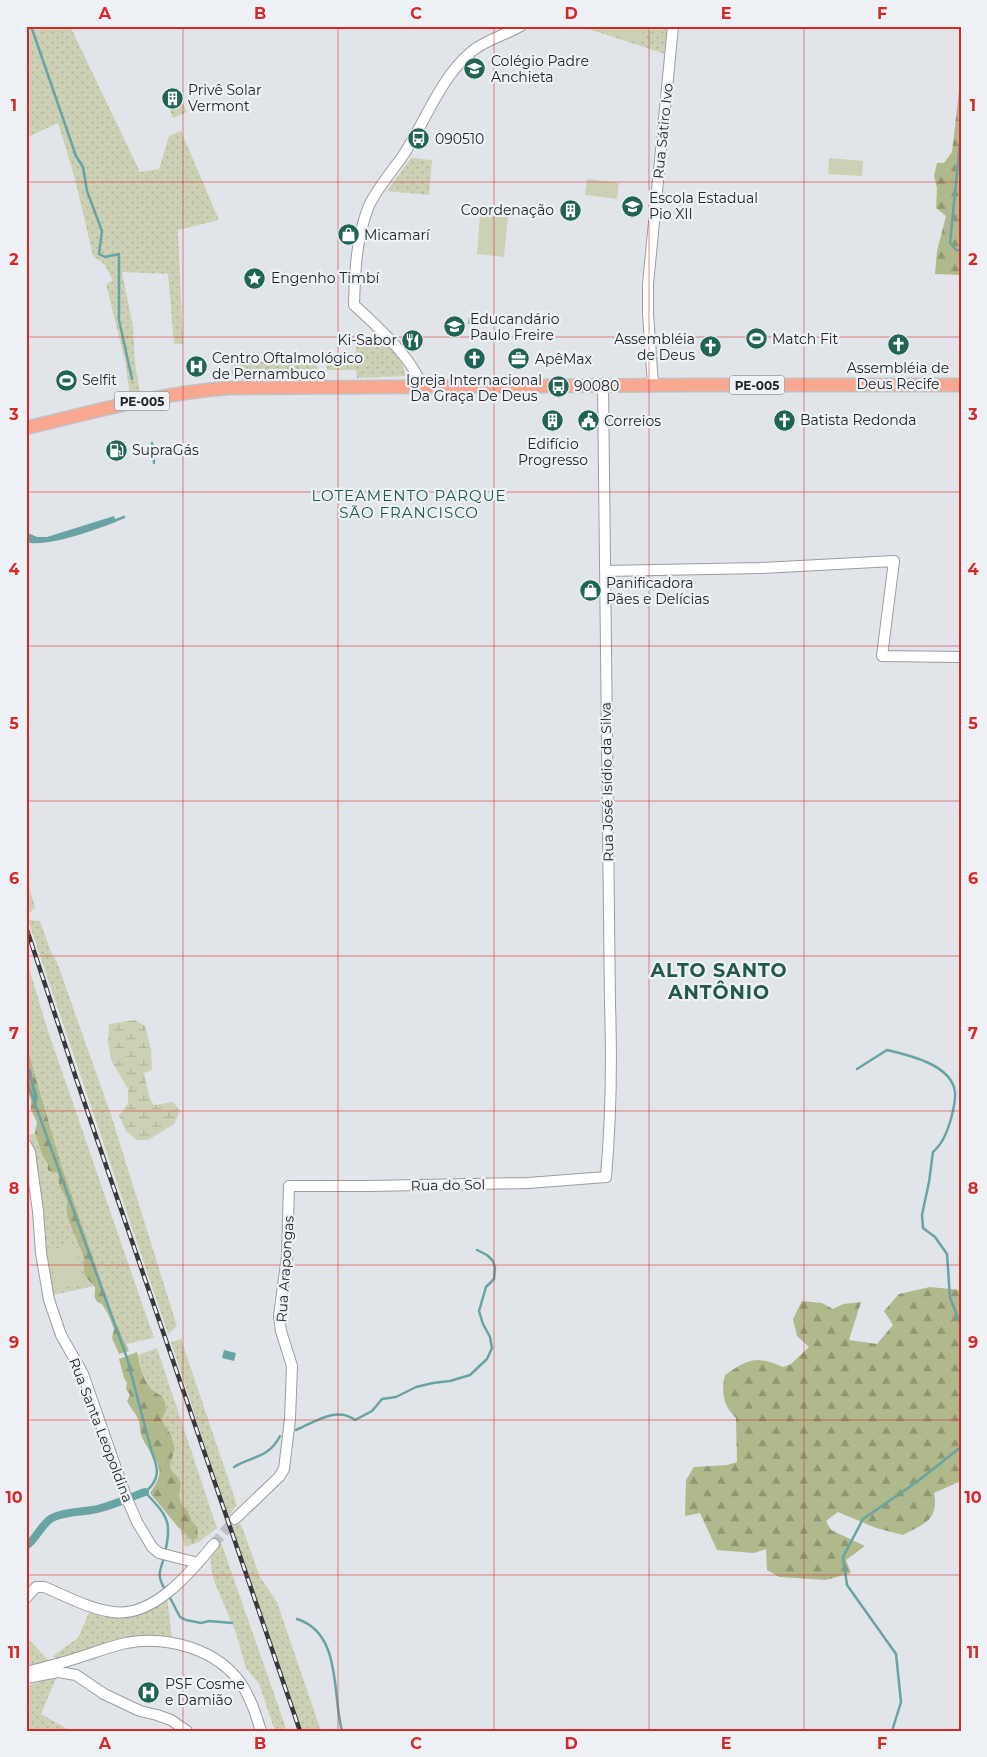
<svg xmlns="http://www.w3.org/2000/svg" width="987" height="1757" font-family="Montserrat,sans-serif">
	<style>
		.grass { fill: url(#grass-dots) }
		.forest { fill: url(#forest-firs) }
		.wetland { fill: url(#wetland-marsh) }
		.garden { fill: #ccd1b5 }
		.water { fill: #69a4a4 }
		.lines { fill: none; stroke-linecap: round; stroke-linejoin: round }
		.stream { stroke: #69a4a4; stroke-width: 2.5 }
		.canal { stroke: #69a4a4; stroke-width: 8 }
		.minor-tunnel { stroke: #bbbfc2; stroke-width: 10; stroke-dasharray: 10 5; stroke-linecap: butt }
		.minor-casing { stroke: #9a9ea2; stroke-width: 12 }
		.major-casing { stroke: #c2c2c3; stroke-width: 15 }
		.minor { stroke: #fff; stroke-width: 10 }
		.major { stroke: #f8a791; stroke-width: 12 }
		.rail-casing { stroke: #38393c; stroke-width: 4.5 }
		.rail { stroke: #eef2f6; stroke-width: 2.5; stroke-dasharray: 8; stroke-linecap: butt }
		.grid { fill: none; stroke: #d62828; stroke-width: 1; stroke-opacity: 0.55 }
		.labels { text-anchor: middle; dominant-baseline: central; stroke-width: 4.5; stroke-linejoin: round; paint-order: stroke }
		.shield { fill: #eef2f6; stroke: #616265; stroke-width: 1 }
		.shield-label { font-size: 12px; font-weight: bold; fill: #242527 }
		.poi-label { font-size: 14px; fill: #242527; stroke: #eef2f6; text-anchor: start }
		.street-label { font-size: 14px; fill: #242527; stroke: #eef2f6 }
		.neighbourhood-label { font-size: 15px; letter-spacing: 1px; fill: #23584c; stroke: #eef2f6 }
		.district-label { font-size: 19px; font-weight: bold; letter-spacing: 1px; fill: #23584c; stroke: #eef2f6 }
		.neatline { fill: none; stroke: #d62828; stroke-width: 2 }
		.grid-label { font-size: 16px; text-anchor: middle; font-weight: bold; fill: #d62828 }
	</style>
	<defs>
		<pattern id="grass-dots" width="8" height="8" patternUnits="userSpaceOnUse" patternTransform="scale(1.25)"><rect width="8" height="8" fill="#ccd1b5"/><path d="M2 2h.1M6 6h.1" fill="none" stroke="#afb39c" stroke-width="1.8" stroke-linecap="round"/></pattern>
		<pattern id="forest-firs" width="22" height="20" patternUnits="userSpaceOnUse" patternTransform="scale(1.25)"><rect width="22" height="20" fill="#b0b98c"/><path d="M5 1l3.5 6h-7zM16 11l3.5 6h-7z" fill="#8f9672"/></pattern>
		<pattern id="wetland-marsh" width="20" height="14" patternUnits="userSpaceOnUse" patternTransform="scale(1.25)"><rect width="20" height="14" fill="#ccd1b5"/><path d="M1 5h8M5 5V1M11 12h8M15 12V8" fill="none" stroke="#afb39c"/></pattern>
	</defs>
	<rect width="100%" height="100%" fill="#e1e5e9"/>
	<path class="grass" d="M26,26h44l70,146 19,-3 10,-33 12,-5 38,89 -41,10 5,114h-9l-6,-70 -46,-2 11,55 2,36 5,30 -10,2 -5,-34 -19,-77 7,-3 -8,-16 -12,-9 -18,-77 -17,-56 -32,15z
		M584,26h87l-3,29 -85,-28z
		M181,100l6,12 -14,6 -5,-12z
		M411,158l21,2 -3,35 -42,-4z
		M378,333c10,10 28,28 27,43l-48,2 -1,-8h-29l-1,-12 30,-1v-16z
		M231,362h21v2h4l1,-2h60v8h-72l-1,-2 -12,7z
		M26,877l9,30 -8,9 -1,-2z
		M28,920l12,1 11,31 6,10 54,153 66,211 -9,8z
		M26,958l22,73 106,307 -28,6 -11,-23 -54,-157 -35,-120z
		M35,1133l7,22 9,17 7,1 1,12 8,16 -1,4 18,55v7l10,19 -41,9 -8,-41 -7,-83 -5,-26 -7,-9z
		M181,1339l56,166 -9,12 -57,-175z
		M157,1348l60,180 -18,14 -14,5 -5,-18 3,2 14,-4 -5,-6 -4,-10 -7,-8 -2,-7 2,-11 -2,-7 -8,-8 -1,-6 5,-15 -4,-14 -10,-16c3,-4 6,-9 5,-14 -2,-7 -12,-11 -16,-17 -7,-10 -9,-22 -12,-33z
		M241,1524l19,53 17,25 44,129h-19l-71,-206z
		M221,1542l66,189h-12l-16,-47 -13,-16 -10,-35 -22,-52 -3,-14 -1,-13z
		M167,1597l5,41 -116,22 -3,-4 25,-18 13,-30 28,8z
		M26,1636l22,24v1l-22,5z
		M57,1676l-16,38 30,17h-45v-45z"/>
	<path class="forest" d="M961,74v201l-26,-1 2,-23 9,-35 -10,-8 1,-20 -3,-12 3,-13h7l8,-11z
		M26,1044l35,120 54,157 14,30 -10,3 -7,-16 2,-9 -6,-15 -6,-10 -5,-2 -2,-4c-1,-2 0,-5 0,-7 1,-8 -7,-9 -10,-16 -2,-6 0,-13 -2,-19 -4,-15 -20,-40 -16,-55l-8,-16 -1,-12 -7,-1 -3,-2v-5l-6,-10 -7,-22 2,-11 -6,-12v-10l-5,-12z
		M930,1287l31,3v191l-27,12c5,27 -10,31 -31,42l-27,-7 -38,-16 -12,9 5,9 34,16 -19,14 5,13 -25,7 -47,-3 -12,-7 -1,-21 -12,4 -37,-3 -17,-37 -15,3 1,-36 8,-13 33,-2 10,-3 -1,-44c-13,-12 -15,-26 -11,-43 24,-16 30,-20 58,-8l8,-3 18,-17 -12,-11 -4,-17 9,-18 20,2 11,6 10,-5 18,-2 -12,38 28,4 16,-19 -9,-14 15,-17z
		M137,1352c4,17 7,37 25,44 5,9 6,15 -1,23l10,16 4,14 -5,15 1,6 8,8 2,7 -2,11 2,7 7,8 4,10 5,6 1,8 -5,7 -10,-11 -5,-4 -28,-34c21,-28 2,-32 -8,-56 -2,-5 -2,-11 -3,-16 -3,-8 -9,-13 -12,-20l3,-6 -4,-6 1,-6 -3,-5 -5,-19z"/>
	<path class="wetland" d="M135,1020l10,6 6,23 1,21 -8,3 6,26 4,6 19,-3 7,9 -6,13 -26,16h-11l-11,-9 -7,-15 9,-13v-14l-17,-29 -3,-18 1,-18z"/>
	<path class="garden" d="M604,26h40l-5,16 -37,-10z
		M829,158l34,3 -1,15 -34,-2z
		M587,179l32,4 -2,16 -32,-4z
		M480,215l28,2 -4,40 -27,-3z
		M75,1245l8,39 -27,4 -7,-38z"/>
	<path class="water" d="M469,317l15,1 -1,7 -15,-1z
		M114,516l2,6c-22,8 -69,26 -90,20v-10l11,5h10z
		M26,1065l6,7v6l6,19 -2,8z
		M224,1350l12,3 -2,8 -12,-3z"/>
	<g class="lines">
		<path class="stream" d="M31,26l45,130 7,11 4,24 15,40 -3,23 6,3 14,-3v66l13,59
			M961,133l-11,110 6,7h5
			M152,443l2,20
			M114,521l10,-4
			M857,1069l30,-19c22,5 65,15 68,42 1,8 -2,19 -4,27 -4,13 -8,24 -18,33l-4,30 -7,33 1,13 12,9 12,17 3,44 11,27
			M26,1079l101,279 25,95c7,16 8,27 -7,39 21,23 28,28 20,60
			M296,1430c19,-8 40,-24 59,-10l17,-9 10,-12 14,-2 20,-10 17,-4 17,-2 20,-6 17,-16 5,-11 -2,-11 -7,-13 -4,-13 7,-24 8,-8 1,-11 -2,-7 -6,-6 -10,-5
			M234,1467c18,-11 35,-9 46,-31
			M164,1558c-5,15 -7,17 1,32
			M168,1594l12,23 6,3 15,3 8,-2 23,2
			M297,1619c45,14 35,75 45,112
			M892,1731l9,-29 -5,-48 -49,-69 -4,-28 20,-38 55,-38 43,-34"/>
		<path class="canal" d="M26,1546c11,-7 15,-22 26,-28 15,-8 34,-5 49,-10 15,-4 30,-11 44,-16"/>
		<path class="minor-tunnel" d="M214,1544l21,-25"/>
		<defs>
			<path id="minor" d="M653,385l-5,-71v-30l25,-258
				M421,387c-4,-25 -48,-65 -67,-82 1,-34 2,-65 14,-97 6,-16 26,-39 36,-54 21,-32 37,-77 67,-102 14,-12 34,-17 50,-26
				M605,571l155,-3 134,-7 -12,95 79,1
				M26,1145l4,7 3,23 5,36 3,42 8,47 12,35 22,39 42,120 12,28 15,25 7,6 39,10
				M235,1519l44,-42 5,-8 6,-50 2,-53 -11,-35 -2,-15 8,-60 2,-70h81l158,-3 78,-6c5,-58 6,-114 4,-173l-7,-619
				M26,1598l10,-11h8c22,9 45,22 69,25 40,6 78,-40 101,-68
				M26,1672c16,-4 32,-8 48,-13 17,-5 34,-12 52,-16 41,-8 92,6 116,42 9,14 14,30 19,46
				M26,1678l32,-6 18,3 28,19 36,17 17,4 14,5 16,11"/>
			<path id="major" d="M26,428c67,-16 134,-35 203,-40l457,-3h275"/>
		</defs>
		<use href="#minor" class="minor-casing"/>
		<use href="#major" class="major-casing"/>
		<use href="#minor" class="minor"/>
		<use href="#major" class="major"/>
		<defs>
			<path id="rail" d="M26,927l51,154 223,650"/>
		</defs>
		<use href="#rail" class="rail-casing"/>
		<use href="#rail" class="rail"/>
	</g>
	<path class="grid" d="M183,26v1705M338,26v1705M494,26v1705M649,26v1705M804,26v1705M26,182h935M26,337h935M26,492h935M26,646h935M26,801h935M26,956h935M26,1111h935M26,1265h935M26,1420h935M26,1575h935"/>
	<defs>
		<symbol id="school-disc" viewBox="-11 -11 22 22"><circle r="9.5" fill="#1f6455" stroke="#eef2f6"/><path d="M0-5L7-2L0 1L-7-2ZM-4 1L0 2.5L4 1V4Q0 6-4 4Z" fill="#fff"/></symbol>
		<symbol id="building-disc" viewBox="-11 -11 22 22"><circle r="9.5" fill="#1f6455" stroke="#eef2f6"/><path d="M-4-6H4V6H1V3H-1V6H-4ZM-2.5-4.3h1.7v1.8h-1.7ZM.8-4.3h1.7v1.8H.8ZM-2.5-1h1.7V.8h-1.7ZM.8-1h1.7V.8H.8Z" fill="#fff"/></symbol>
		<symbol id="bus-disc" viewBox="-11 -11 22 22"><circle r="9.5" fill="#1f6455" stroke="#eef2f6"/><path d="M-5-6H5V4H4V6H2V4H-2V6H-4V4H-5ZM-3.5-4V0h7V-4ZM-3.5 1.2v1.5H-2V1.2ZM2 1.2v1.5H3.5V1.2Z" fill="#fff"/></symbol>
		<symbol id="shop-disc" viewBox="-11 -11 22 22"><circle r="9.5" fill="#1f6455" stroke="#eef2f6"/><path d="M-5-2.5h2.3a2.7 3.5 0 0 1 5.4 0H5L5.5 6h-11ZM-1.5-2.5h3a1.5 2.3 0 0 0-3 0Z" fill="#fff"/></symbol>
		<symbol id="sight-disc" viewBox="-11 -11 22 22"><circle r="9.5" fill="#1f6455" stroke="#eef2f6"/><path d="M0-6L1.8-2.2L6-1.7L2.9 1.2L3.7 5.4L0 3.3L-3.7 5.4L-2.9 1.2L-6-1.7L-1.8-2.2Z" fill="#fff"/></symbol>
		<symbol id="stadium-disc" viewBox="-11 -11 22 22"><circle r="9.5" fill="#1f6455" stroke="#eef2f6"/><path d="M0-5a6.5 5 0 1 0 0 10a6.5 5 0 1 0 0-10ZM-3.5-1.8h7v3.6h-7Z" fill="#fff"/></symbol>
		<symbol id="restaurant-disc" viewBox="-11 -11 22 22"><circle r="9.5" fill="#1f6455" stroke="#eef2f6"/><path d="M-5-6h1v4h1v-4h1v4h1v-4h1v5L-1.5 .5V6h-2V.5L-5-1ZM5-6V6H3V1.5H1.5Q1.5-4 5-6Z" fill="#fff"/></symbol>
		<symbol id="church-disc" viewBox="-11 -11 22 22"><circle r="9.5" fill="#1f6455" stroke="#eef2f6"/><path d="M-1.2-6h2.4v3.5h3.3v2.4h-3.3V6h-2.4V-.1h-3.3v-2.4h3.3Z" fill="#fff"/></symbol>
		<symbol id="office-disc" viewBox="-11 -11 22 22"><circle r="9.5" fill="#1f6455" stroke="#eef2f6"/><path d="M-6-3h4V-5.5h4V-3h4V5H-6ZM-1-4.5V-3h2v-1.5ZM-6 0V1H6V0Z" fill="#fff"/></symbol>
		<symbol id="hospital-disc" viewBox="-11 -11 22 22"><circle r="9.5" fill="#1f6455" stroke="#eef2f6"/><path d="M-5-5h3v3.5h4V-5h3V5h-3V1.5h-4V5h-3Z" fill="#fff"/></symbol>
		<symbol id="civic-disc" viewBox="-11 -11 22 22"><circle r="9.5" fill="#1f6455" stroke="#eef2f6"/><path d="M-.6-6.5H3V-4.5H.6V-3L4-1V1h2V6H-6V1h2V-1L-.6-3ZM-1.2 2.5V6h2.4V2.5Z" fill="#fff"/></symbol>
		<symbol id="fuel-disc" viewBox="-11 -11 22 22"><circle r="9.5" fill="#1f6455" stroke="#eef2f6"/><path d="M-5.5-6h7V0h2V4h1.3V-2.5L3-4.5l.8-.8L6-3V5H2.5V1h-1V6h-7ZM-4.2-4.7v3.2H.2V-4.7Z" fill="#fff"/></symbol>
	</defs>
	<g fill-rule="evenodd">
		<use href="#school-disc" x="462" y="56" width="25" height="25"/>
		<use href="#building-disc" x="160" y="86" width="25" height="25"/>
		<use href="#bus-disc" x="406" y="126" width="25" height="25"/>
		<use href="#school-disc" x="620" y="194" width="25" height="25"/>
		<use href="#building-disc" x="558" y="198" width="25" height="25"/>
		<use href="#shop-disc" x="336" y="222" width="25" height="25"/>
		<use href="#sight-disc" x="242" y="266" width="25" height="25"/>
		<use href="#school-disc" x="442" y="314" width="25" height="25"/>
		<use href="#stadium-disc" x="744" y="326" width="25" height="25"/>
		<use href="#restaurant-disc" x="400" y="328" width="25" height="25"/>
		<use href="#church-disc" x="886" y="332" width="25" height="25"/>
		<use href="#church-disc" x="698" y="334" width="25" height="25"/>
		<use href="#church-disc" x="462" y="346" width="25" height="25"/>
		<use href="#office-disc" x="506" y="346" width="25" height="25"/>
		<use href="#hospital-disc" x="184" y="354" width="25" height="25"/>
		<use href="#stadium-disc" x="54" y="368" width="25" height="25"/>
		<use href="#bus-disc" x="546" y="374" width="25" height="25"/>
		<use href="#church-disc" x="772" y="408" width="25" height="25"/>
		<use href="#building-disc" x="540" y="408" width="25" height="25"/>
		<use href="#civic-disc" x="576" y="408" width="25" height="25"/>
		<use href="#fuel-disc" x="104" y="438" width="25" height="25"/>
		<use href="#shop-disc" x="578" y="578" width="25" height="25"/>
		<use href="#hospital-disc" x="136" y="1680" width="25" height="25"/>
	</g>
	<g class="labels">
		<g class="shield">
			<rect x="729.5" y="375.5" width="55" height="19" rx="4"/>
			<rect x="114.5" y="391.5" width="55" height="19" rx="4"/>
		</g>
		<g class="shield-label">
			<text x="757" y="385">PE-005</text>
			<text x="142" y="401">PE-005</text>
		</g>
		<g class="poi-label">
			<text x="491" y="61">Colégio Padre<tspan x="491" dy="16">Anchieta</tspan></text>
			<text x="188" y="90">Privê Solar<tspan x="188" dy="16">Vermont</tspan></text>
			<text x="435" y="139">090510</text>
			<text x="649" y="198">Escola Estadual<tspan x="649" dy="16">Pio XII</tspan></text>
			<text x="554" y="210" text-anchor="end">Coordenação</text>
			<text x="364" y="235">Micamarí</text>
			<text x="271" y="278">Engenho Timbí</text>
			<text x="470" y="319">Educandário<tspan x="470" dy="16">Paulo Freire</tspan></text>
			<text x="695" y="339" text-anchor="end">Assembléia<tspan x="695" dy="16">de Deus</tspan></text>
			<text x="772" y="339">Match Fit</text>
			<text x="397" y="340" text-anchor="end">Ki-Sabor</text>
			<text x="212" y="358">Centro Oftalmológico<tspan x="212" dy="16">de Pernambuco</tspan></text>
			<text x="535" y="359">ApêMax</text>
			<text x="898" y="368" text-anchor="middle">Assembléia de<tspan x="898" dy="16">Deus Recife</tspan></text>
			<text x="82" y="380">Selfit</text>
			<text x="474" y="380" text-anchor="middle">Igreja Internacional<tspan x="474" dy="16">Da Graça De Deus</tspan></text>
			<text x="574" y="386">90080</text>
			<text x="800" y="420">Batista Redonda</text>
			<text x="604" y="421">Correios</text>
			<text x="553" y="444" text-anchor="middle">Edifício<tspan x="553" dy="16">Progresso</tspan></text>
			<text x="132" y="450">SupraGás</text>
			<text x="606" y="583">Panificadora<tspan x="606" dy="16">Pães e Delícias</tspan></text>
			<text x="165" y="1684">PSF Cosme<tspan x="165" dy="16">e Damião</tspan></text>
		</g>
		<g class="street-label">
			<text transform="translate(663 131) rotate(-84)">Rua Sátiro Ivo</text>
			<text transform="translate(607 782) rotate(-91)">Rua José Isídio da Silva</text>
			<text transform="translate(448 1185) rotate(-1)">Rua do Sol</text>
			<text transform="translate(285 1269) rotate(-86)">Rua Arapongas</text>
			<text transform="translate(101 1430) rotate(69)">Rua Santa Leopoldina</text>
		</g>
		<g class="neighbourhood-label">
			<text x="409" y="495">LOTEAMENTO PARQUE<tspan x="409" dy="17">SÃO FRANCISCO</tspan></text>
		</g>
		<g class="district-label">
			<text x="719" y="970">ALTO SANTO<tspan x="719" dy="22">ANTÔNIO</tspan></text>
		</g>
	</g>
	<rect width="987" height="1757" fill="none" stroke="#eef2f6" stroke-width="55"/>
	<rect x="28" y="28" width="932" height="1702" class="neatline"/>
	<g class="grid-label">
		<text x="105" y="19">A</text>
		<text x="260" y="19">B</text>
		<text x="416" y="19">C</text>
		<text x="571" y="19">D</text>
		<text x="726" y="19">E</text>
		<text x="882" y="19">F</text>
		<text x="14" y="111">1</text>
		<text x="973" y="111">1</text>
		<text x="14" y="265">2</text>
		<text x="973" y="265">2</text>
		<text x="14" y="420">3</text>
		<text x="973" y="420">3</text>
		<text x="14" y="575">4</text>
		<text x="973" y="575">4</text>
		<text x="14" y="729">5</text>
		<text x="973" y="729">5</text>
		<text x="14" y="884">6</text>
		<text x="973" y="884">6</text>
		<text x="14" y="1039">7</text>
		<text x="973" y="1039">7</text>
		<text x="14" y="1194">8</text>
		<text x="973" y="1194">8</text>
		<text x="14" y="1348">9</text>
		<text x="973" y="1348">9</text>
		<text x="14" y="1503">10</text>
		<text x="973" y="1503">10</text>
		<text x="14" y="1658">11</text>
		<text x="973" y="1658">11</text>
		<text x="105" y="1749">A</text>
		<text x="260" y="1749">B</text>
		<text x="416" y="1749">C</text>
		<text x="571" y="1749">D</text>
		<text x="726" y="1749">E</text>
		<text x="882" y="1749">F</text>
	</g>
</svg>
